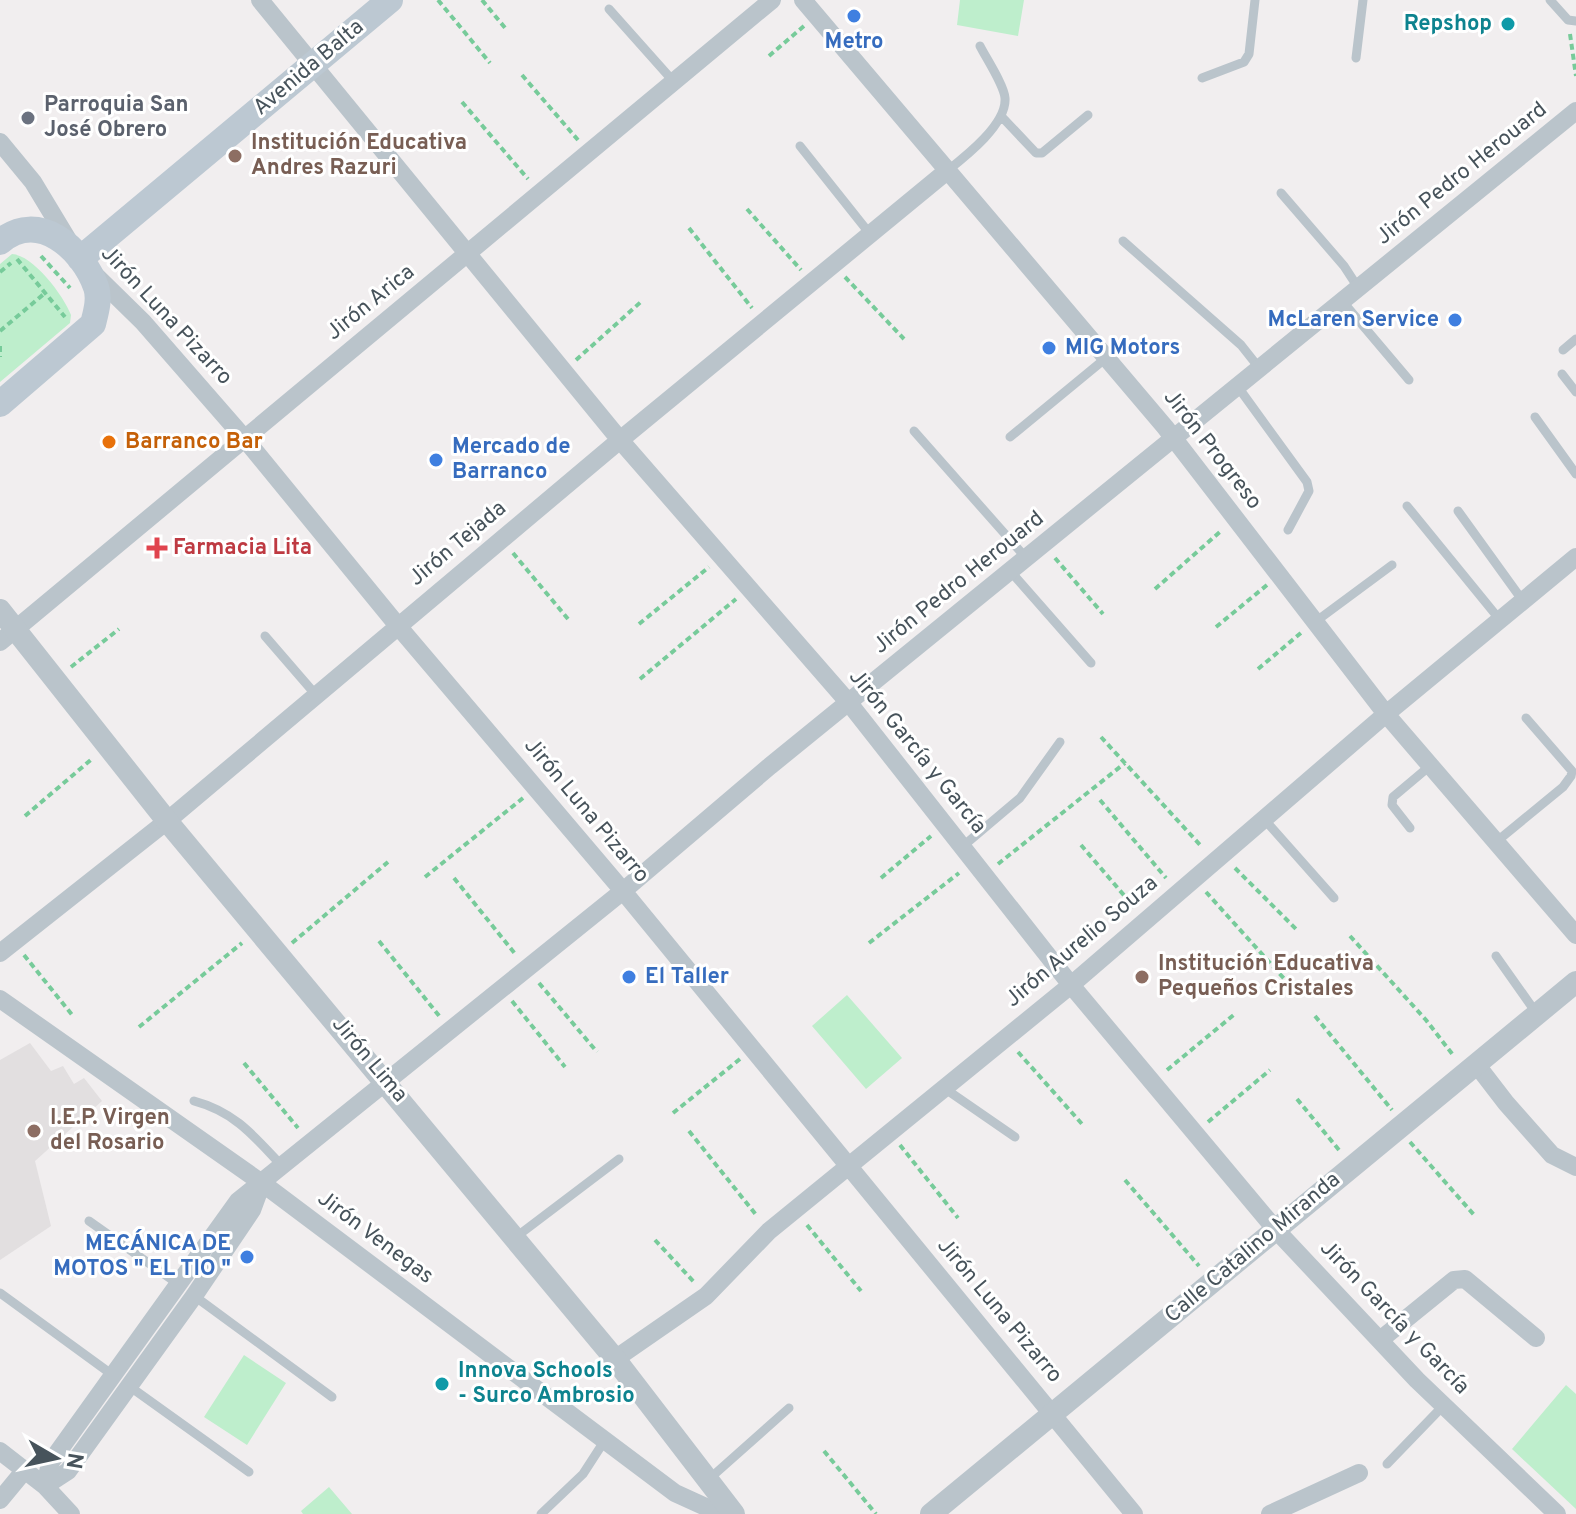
<svg xmlns="http://www.w3.org/2000/svg" width="1576" height="1514" font-family="Overpass,sans-serif">
	<style>
		.education { fill: #e2dfe0 }
		.green { fill: #beeecc }
		.lines { fill: none; stroke-linecap: round; stroke-linejoin: round }
		.path { stroke: #77cb9a; stroke-width: 4; stroke-dasharray: 6 4; stroke-linecap: butt }
		.service { stroke: #bac4cb; stroke-width: 9 }
		.minor { stroke: #bac4cb; stroke-width: 18 }
		.tertiary { stroke: #bac4cb; stroke-width: 22 }
		.secondary { stroke: #bcc8d2; stroke-width: 26 }
		.shop-dot { fill: #3f7fe0; stroke: #fff; stroke-width: 3 }
		.culture-dot { fill: #0f9aa8; stroke: #fff; stroke-width: 3 }
		.worship-dot { fill: #6b7280; stroke: #fff; stroke-width: 3 }
		.education-dot { fill: #8d6e63; stroke: #fff; stroke-width: 3 }
		.food-dot { fill: #e8710a; stroke: #fff; stroke-width: 3 }
		.health-dot { fill: #e0444e; stroke: #fff; stroke-width: 3 }
		.labels { text-anchor: middle; dominant-baseline: central; stroke-width: 6; stroke-linejoin: round; paint-order: stroke }
		.culture-label { font-size: 22px; font-weight: bold; fill: #0d838f; stroke: #fff; text-anchor: end }
		.shop-label { font-size: 22px; font-weight: bold; fill: #366cbe; stroke: #fff; text-anchor: start }
		.street-label { font-size: 22px; fill: #47535b; stroke: #fff }
		.worship-label { font-size: 22px; font-weight: bold; fill: #5b616d; stroke: #fff; text-anchor: start }
		.education-label { font-size: 22px; font-weight: bold; fill: #785e54; stroke: #fff; text-anchor: start }
		.food-label { font-size: 22px; font-weight: bold; fill: #c56008; stroke: #fff; text-anchor: start }
		.health-label { font-size: 22px; font-weight: bold; fill: #be3a42; stroke: #fff; text-anchor: start }
	</style>
	<rect width="100%" height="100%" fill="#f1eeef"/>
	<path class="education" d="M30,1043l21,28 12,-5 11,18 10,-6 18,23 -67,60 16,65 -51,34v-200z"/>
	<path class="green" d="M960,0h64l-6,36 -61,-11z
		M12,254c21,1 52,42 59,61l-1,8 -70,59v-118z
		M847,995l55,63 -36,31 -54,-63z
		M244,1355l42,28 -39,62 -43,-28z
		M1566,1385l10,9v115l-64,-60z
		M329,1487l23,27h-49l-2,-3z"/>
	<g class="lines">
		<path class="path" d="M438,0l52,63
			M482,0l24,29
			M1570,34l6,42
			M769,56l35,-30
			M522,75l56,65
			M462,102l66,77
			M747,209l54,61
			M689,228l63,80
			M41,256l29,32
			M17,259l48,58
			M0,272l11,-9
			M845,277l59,62
			M0,331l45,-38
			M0,346v11
			M576,360l67,-60
			M513,553l55,66
			M1055,558l48,56
			M1155,589l67,-59
			M639,624l70,-57
			M1216,627l51,-42
			M71,667l48,-38
			M1258,669l44,-37
			M640,679l96,-80
			M1101,737l101,110
			M1100,800l66,78
			M25,816l68,-58
			M1081,845l53,62
			M998,864l127,-101
			M1235,868l63,63
			M425,877l98,-79
			M454,878l62,77
			M881,878l50,-42
			M1206,892l82,91
			M1350,936l76,84 27,35
			M379,941l61,76
			M292,943l96,-81
			M869,943l90,-70
			M24,955l49,61
			M539,983l58,69
			M512,1001l53,66
			M1315,1016l77,94
			M139,1027l103,-84
			M1018,1052l64,72
			M244,1063l54,65
			M1167,1070l69,-57
			M1297,1099l42,51
			M673,1113l67,-54
			M1208,1122l62,-52
			M689,1131l68,85
			M1410,1142l65,74
			M900,1145l58,73
			M1125,1180l74,86
			M807,1225l54,66
			M655,1240l39,42
			M824,1451l52,63"/>
		<path class="service" d="M1550,0l18,20 8,1
			M609,9l65,73
			M1356,58l7,-58
			M1202,78l42,-16 5,-8 6,-54
			M1002,117l34,36h6l46,-38
			M800,146l70,88
			M947,171c19,-15 60,-47 58,-73 -1,-13 -19,-40 -25,-52
			M1281,193l63,73 15,23
			M1123,241l118,104 19,24
			M1343,302l66,78
			M1563,350l13,-11
			M1562,374l14,18
			M1238,387l69,95 2,9 -21,39
			M1535,417l41,57
			M914,431l113,128
			M1010,437l96,-79
			M1407,506l93,114
			M1458,511l65,90
			M1011,572l80,91
			M1315,622l77,-57
			M265,636l51,59
			M1264,819l70,79
			M1410,828l-18,-23 1,-8 38,-32
			M1496,842l67,-55 8,-11 1,-5 -46,-53
			M962,847l58,-49 40,-56
			M1496,956l41,58
			M944,1088l71,49
			M194,1101c41,11 60,35 88,65
			M89,1221l92,65
			M516,1237l103,-78
			M0,1293l114,83
			M193,1295l139,102
			M129,1386l120,86
			M1387,1464l57,-59
			M708,1480l81,-72
			M541,1514l42,-40 22,-34"/>
		<path class="minor" d="M260,0l360,440 229,263 222,282 205,245 141,150 140,134
			M803,0l362,427 221,287 190,221
			M0,142l33,40 38,63
			M94,274l49,48 102,117 153,187 225,265 511,623
			M0,642l772,-642
			M0,953l167,-132 453,-381 327,-269
			M0,999l262,184 413,310 46,21
			M1476,1064l30,39 46,52 24,12
			M1380,1340l74,-60 11,-1 71,59
			M615,1359l91,-63 63,-65 302,-246 315,-271 190,-157
			M0,1451l45,35 26,28
			M45,1486l5,-23 188,-262 385,-310 147,-125 806,-655
			M45,1486l23,-15 126,-175 58,-86 10,-27
			M0,1500l24,-29
			M1270,1514l89,-41"/>
		<path class="tertiary" d="M0,610l167,211 448,538 119,155
			M931,1514l645,-532"/>
		<path class="secondary" d="M0,242c38,-33 82,6 96,45 4,12 0,25 -3,37l-93,80
			M80,259l310,-259"/>
	</g>
	<g class="shop-dot">
		<circle cx="854" cy="16" r="8"/>
		<circle cx="1455" cy="320" r="8"/>
		<circle cx="1049" cy="348" r="8"/>
		<circle cx="436" cy="460" r="8"/>
		<circle cx="629" cy="977" r="8"/>
		<circle cx="247" cy="1257" r="8"/>
	</g>
	<g class="culture-dot">
		<circle cx="1508" cy="24" r="8"/>
		<circle cx="442" cy="1384" r="8"/>
	</g>
	<circle class="worship-dot" cx="28" cy="118" r="8"/>
	<g class="education-dot">
		<circle cx="235" cy="156" r="8"/>
		<circle cx="1142" cy="977" r="8"/>
		<circle cx="34" cy="1131" r="8"/>
	</g>
	<circle class="food-dot" cx="109" cy="442" r="8"/>
	<path class="health-dot" d="M153 536h8v8h8v8h-8v8h-8v-8h-8v-8h8z"/>
	<g class="labels">
		<g class="culture-label">
			<text x="1492" y="24">Repshop</text>
			<text x="458" y="1371" text-anchor="start">Innova Schools<tspan x="458" dy="25">- Surco Ambrosio</tspan></text>
		</g>
		<g class="shop-label">
			<text x="854" y="42" text-anchor="middle">Metro</text>
			<text x="1439" y="320" text-anchor="end">McLaren Service</text>
			<text x="1065" y="348">MIG Motors</text>
			<text x="452" y="447">Mercado de<tspan x="452" dy="25">Barranco</tspan></text>
			<text x="645" y="977">El Taller</text>
			<text x="231" y="1244" text-anchor="end">MECÁNICA DE<tspan x="231" dy="25">MOTOS " EL TIO "</tspan></text>
		</g>
		<g class="street-label">
			<text transform="translate(309 68) rotate(-40)">Avenida Balta</text>
			<text transform="translate(1462 174) rotate(-39)">Jirón Pedro Herouard</text>
			<text transform="translate(371 303) rotate(-39)">Jirón Arica</text>
			<text transform="translate(166 316) rotate(47)">Jirón Luna Pizarro</text>
			<text transform="translate(1212 450) rotate(52)">Jirón Progreso</text>
			<text transform="translate(458 544) rotate(-40)">Jirón Tejada</text>
			<text transform="translate(959 583) rotate(-39)">Jirón Pedro Herouard</text>
			<text transform="translate(917 752) rotate(51)">Jirón García y García</text>
			<text transform="translate(586 811) rotate(50)">Jirón Luna Pizarro</text>
			<text transform="translate(1082 942) rotate(-40)">Jirón Aurelio Souza</text>
			<text transform="translate(369 1060) rotate(50)">Jirón Lima</text>
			<text transform="translate(375 1238) rotate(37)">Jirón Venegas</text>
			<text transform="translate(1253 1248) rotate(-40)">Calle Catalino Miranda</text>
			<text transform="translate(999 1311) rotate(50)">Jirón Luna Pizarro</text>
			<text transform="translate(1394 1318) rotate(46)">Jirón García y García</text>
		</g>
		<g class="worship-label">
			<text x="44" y="105">Parroquia San<tspan x="44" dy="25">José Obrero</tspan></text>
		</g>
		<g class="education-label">
			<text x="251" y="143">Institución Educativa<tspan x="251" dy="25">Andres Razuri</tspan></text>
			<text x="1158" y="964">Institución Educativa<tspan x="1158" dy="25">Pequeños Cristales</tspan></text>
			<text x="50" y="1118">I.E.P. Virgen<tspan x="50" dy="25">del Rosario</tspan></text>
		</g>
		<g class="food-label">
			<text x="125" y="442">Barranco Bar</text>
		</g>
		<g class="health-label">
			<text x="173" y="548">Farmacia Lita</text>
		</g>
	</g>
	<g transform="translate(56 1458) rotate(99)" stroke="#ffffff" stroke-width="6" paint-order="stroke">
	<path d="M0-6L14 30L0 20L-14 30Z" fill="#47535b"/>
	<text y="-12" font-size="22" font-weight="bold" text-anchor="middle" fill="#47535b">N</text>
	</g>
</svg>
